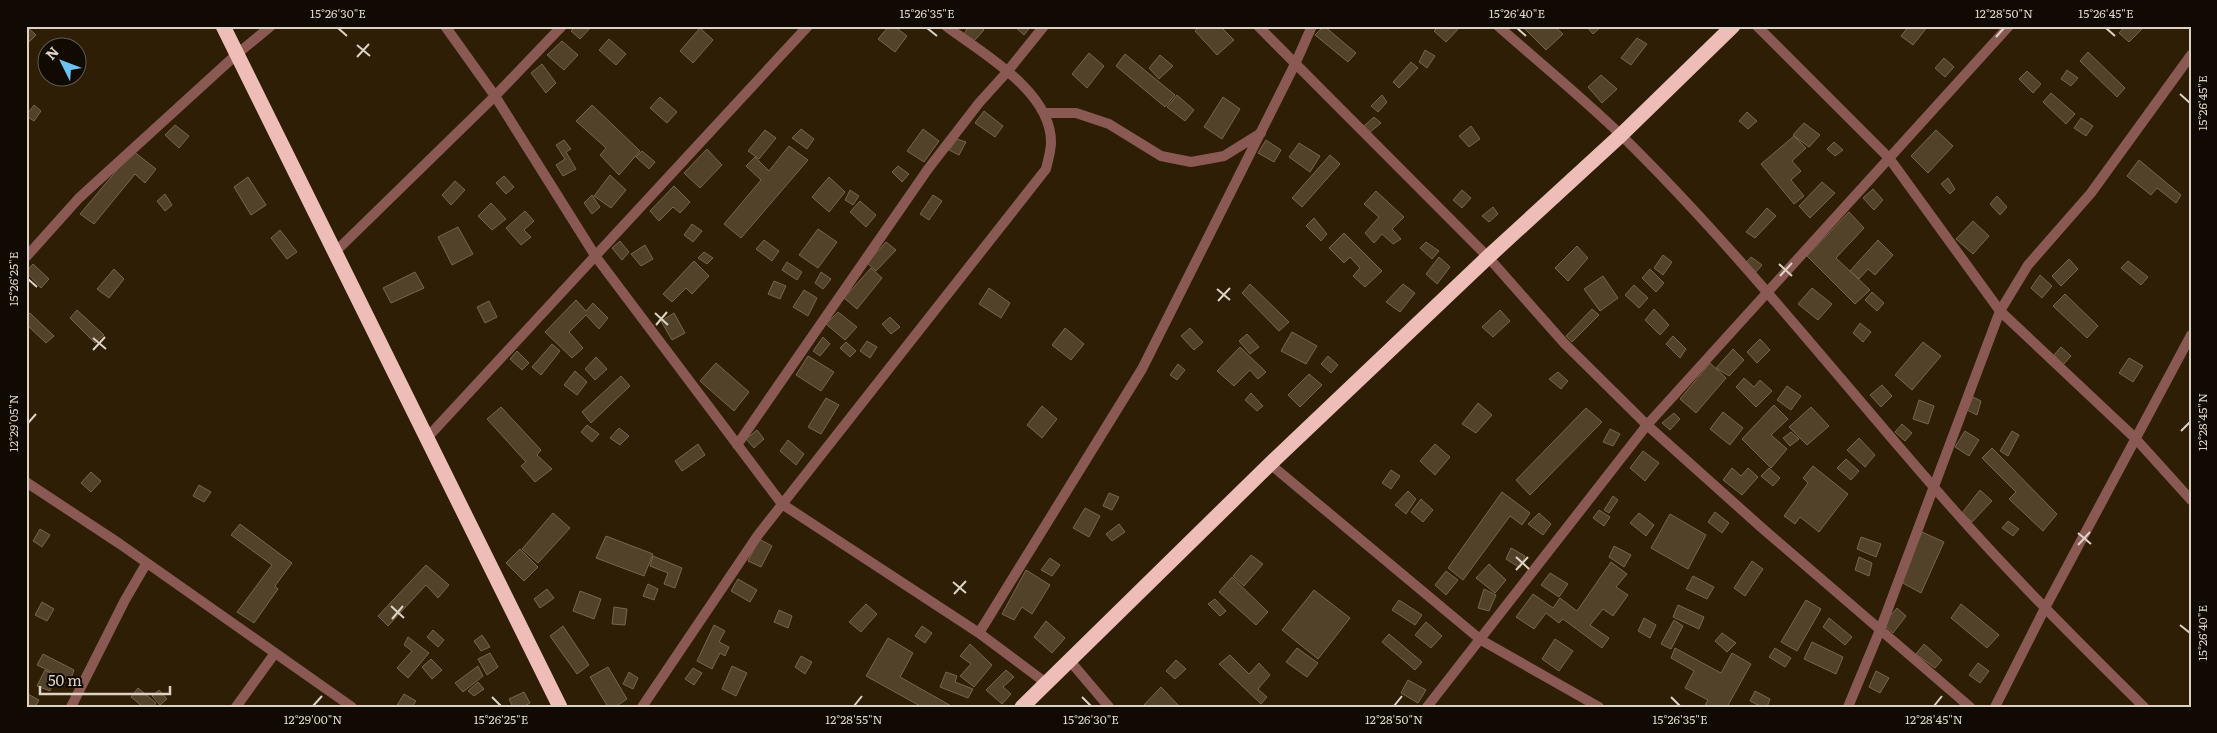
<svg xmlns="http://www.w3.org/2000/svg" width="2217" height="733" font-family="Literata,serif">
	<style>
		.building { fill: #53422a; stroke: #77664c }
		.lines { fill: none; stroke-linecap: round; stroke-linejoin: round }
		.lane { stroke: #8a5954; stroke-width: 10 }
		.street { stroke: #8a5954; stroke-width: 10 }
		.highway { stroke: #efbdb7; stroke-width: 15 }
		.ticks { fill: none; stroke: #ddd3c4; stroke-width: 2 }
		.neatline { fill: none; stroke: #ddd3c4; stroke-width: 2 }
		.ticks-label { font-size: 12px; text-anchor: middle; fill: #ddd3c4 }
	</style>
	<rect width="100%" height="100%" fill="#2d1e05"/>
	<path class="building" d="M26,26l10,9 -10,10z
		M576,26h16l-12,13 -9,-8z
		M889,26h5l13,10 -12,16 -17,-13z
		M969,26h10l5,4 -10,11 -10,-7z
		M1014,26h17l-7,9z
		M1199,26h21l14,14 -17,15 -22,-24z
		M1324,26l32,27 -8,9 -33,-27z
		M1439,26h22l-15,16 -12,-11z
		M1527,26h27l9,8 -17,16 -21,-21z
		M1586,26h16l-9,8z
		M1909,26h19l-15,19 -12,-9z
		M2125,26h13l4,3 -13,13 -10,-9z
		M700,28l13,12 -20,23 -13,-12z
		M1637,38l10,6 -16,21 -10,-7z
		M609,39l17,15 -10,11 -17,-15z
		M562,41l16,14 -14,15 -17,-15z
		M1425,50l10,6 -8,12 -8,-6z
		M2088,52l37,36 -8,9 -37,-36z
		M1089,53l15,13 -17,22 -15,-14z
		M1125,54l50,41 -10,12 -49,-41z
		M1160,55l13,11 -14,13 -10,-11z
		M1944,58l10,9 -9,10 -10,-9z
		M1411,62l7,6 -19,20 -6,-6z
		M542,64l14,19 -10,10 -15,-20z
		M2067,70l11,8 -7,8 -10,-7z
		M2027,71l14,13 -8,9 -14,-14z
		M1601,75l16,14 -15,14 -14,-16z
		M2051,93l24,21 -9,10 -23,-22z
		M1177,95l17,15 -9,11 -18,-14z
		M1382,95l5,7 -9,10 -7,-6z
		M660,97l17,15 -10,11 -17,-15z
		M1223,97l17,12 -18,30 -18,-12z
		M34,105l7,6 -7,10 -8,-5z
		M592,105l48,46 -21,24 -19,-20 6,-7 -30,-27z
		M984,111l19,15 -8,11 -20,-14z
		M1747,112l10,9 -9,8 -9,-8z
		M1374,117l7,6 -12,10 -5,-7z
		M2081,118l12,8 -7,10 -12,-8z
		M1804,123l16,12 -11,12 -16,-12z
		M175,125l14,11 -10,12 -14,-13z
		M1471,126l9,13 -11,8 -10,-11z
		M801,129l13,10 -7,10 -15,-11z
		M923,129l16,12 -15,21 -17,-11z
		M765,130l11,8 -17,21 -11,-8z
		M1936,130l17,16 -25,27 -17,-17z
		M1794,136l12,12 -14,13 9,10 -10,9 13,16 -10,8 -33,-40z
		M957,139l9,3 -7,13 -10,-5z
		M564,140l7,9 -5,3 10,17 -13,7 -7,-11 9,-6 -9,-14z
		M1266,140l15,10 -7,12 -16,-9z
		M1834,142l9,8 -8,6 -8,-7z
		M1299,143l21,13 -10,16 -21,-15z
		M789,146l19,14 -67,78 -17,-14 37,-44 -15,-14 9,-9 14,14z
		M707,149l15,16 -22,23 -16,-15z
		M133,151l23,18 -11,14 -10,-9 -41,50 -14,-10z
		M642,151l13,11 -6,7 -13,-12z
		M1330,155l10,9 -38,43 -10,-9z
		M2139,160l42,35 -5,8 -19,-15 -6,7 -24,-19z
		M898,166l11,8 -7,8 -10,-10z
		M610,175l16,15 -15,18 -17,-12z
		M504,176l10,11 -8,7 -10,-11z
		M248,177l18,28 -15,10 -17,-28z
		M829,177l16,15 -16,20 -17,-15z
		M1948,178l7,11 -5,5 -9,-10z
		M455,181l10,9 -14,15 -9,-10z
		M1822,182l13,11 -25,25 -11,-12z
		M674,186l16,16 -10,11 -7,-6 -14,14 -9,-10z
		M1873,189l10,11 -9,10 -11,-12z
		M850,190l9,6 -6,9 -8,-5z
		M1462,190l9,8 -9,10 -9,-8z
		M1376,191l28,26 -12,12 9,10 -8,5 -11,-10 -8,9 -9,-10 14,-16 -15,-13z
		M165,194l7,11 -7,6 -8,-10z
		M592,195l8,12 -8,7 -8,-11z
		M933,195l9,6 -13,19 -9,-6z
		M1997,196l10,11 -7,8 -10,-11z
		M860,201l16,14 -10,12 -16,-15z
		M491,203l15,16 -14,11 -14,-14z
		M1493,207l5,7 -9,8 -7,-6z
		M1767,208l9,8 -21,22 -9,-6z
		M525,211l9,10 -10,9 7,7 -10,8 -15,-17z
		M1849,212l15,16 -28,30 34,32 -15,14 -48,-48z
		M1314,218l13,16 -6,7 -15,-15z
		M1973,221l16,15 -16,18 -17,-15z
		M692,224l10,7 -9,11 -9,-7z
		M458,227l15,27 -21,11 -14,-28z
		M818,229l19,13 -19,26 -19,-13z
		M280,230l17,22 -10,7 -16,-21z
		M1344,233l38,38 -17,16 -12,-11 7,-8 -10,-11 -6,6 -15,-15z
		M764,240l15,11 -7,10 -16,-12z
		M1878,240l15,15 -18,20 -7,-6 -9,10 -9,-8z
		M620,241l9,11 -7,8 -10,-12z
		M886,242l10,8 -20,21 -9,-8z
		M1426,242l13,9 -7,8 -12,-11z
		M645,245l8,14 -12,7 -10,-12z
		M1577,246l11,12 -20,23 -13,-13z
		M704,252l9,6 -6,6 -9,-6z
		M1663,255l9,7 -9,13 -9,-7z
		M1439,257l11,10 -13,17 -11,-10z
		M1751,257l11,8 -7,8 -11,-8z
		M2069,259l9,10 -17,17 -9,-10z
		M694,261l15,15 -17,18 -6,-6 -14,14 -9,-8z
		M2128,261l20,16 -7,8 -20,-17z
		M787,262l15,10 -5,8 -15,-10z
		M33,264l16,15 -8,9 -15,-16z
		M871,268l11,10 -25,31 -13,-11z
		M114,269l10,10 -15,19 -12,-9z
		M1650,269l14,14 -8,9 -14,-14z
		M415,272l9,16 -33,15 -8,-15z
		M821,272l10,7 -8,10 -8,-6z
		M2040,275l12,11 -10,12 -11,-10z
		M1603,276l15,22 -18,13 -16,-22z
		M774,281l12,5 -6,13 -12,-5z
		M1250,284l39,38 -10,9 -37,-38z
		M1403,284l12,9 -15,19 -14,-10z
		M1634,285l14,13 -9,10 -14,-13z
		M989,288l21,15 -9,15 -22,-14z
		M1812,288l20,16 -14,16 -20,-16z
		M804,290l13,8 -9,18 -15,-9z
		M1872,292l12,11 -7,8 -12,-11z
		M2065,294l33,32 -11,12 -34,-32z
		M576,300l10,11 7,-8 15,15 -9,11 -13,-14 -17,17 14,16 -11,10 -27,-26z
		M489,301l8,16 -12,6 -8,-16z
		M1592,309l7,6 -27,27 -6,-6z
		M1654,309l15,16 -9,10 -15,-15z
		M77,310l27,25 -9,8 -25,-25z
		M1500,310l10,11 -17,16 -11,-10z
		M838,312l19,15 -12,13 -19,-16z
		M30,313l24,23 -8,7 -20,-19v-7z
		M674,313l11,20 -13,7 -11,-19z
		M890,317l10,10 -9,7 -9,-10z
		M1860,323l11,9 -8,10 -10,-9z
		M1065,328l19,16 -13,16 -19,-15z
		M1190,328l13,14 -9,8 -13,-14z
		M1292,332l25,14 -11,18 -25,-13z
		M1247,334l12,13 -9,7 -11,-13z
		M1673,336l13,13 -6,9 -14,-14z
		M823,337l7,7 -10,12 -7,-5z
		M1760,339l10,11 -13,13 -10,-11z
		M867,341l10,6 -7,11 -10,-7z
		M846,342l10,9 -6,6 -10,-9z
		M1923,342l18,14 -29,34 -17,-15z
		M552,344l8,7 -19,24 -9,-8z
		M1240,347l26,25 -8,7 -8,-9 -16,16 -17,-15z
		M2061,347l10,9 -8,9 -9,-10z
		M1733,349l11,11 -15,16 -13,-8z
		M517,351l12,12 -7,7 -12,-11z
		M808,356l26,16 -13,19 -25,-16z
		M1328,356l10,9 -7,8 -10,-9z
		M596,357l11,12 -12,11 -10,-11z
		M2129,358l14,8 -10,16 -14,-9z
		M716,363l33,29 -15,19 -34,-30z
		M1710,363l16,15 -30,35 -16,-14z
		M1178,364l7,6 -8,10 -7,-5z
		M575,371l12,11 -10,13 -13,-10z
		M1558,372l10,9 -7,8 -12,-10z
		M1309,374l13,11 -22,22 -12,-12z
		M621,376l9,10 -39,37 -9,-11z
		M1744,378l10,9 6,-7 12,11 -16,16 -20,-20z
		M1882,385l10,11 -11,11 -11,-12z
		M1787,386l14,10 -10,14 -14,-10z
		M1251,393l12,13 -6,5 -12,-11z
		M1973,397l8,4 -4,14 -10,-5z
		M826,398l13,7 -18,29 -13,-7z
		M1919,400l15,6 -6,18 -15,-5z
		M1478,403l14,12 -16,18 -14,-9z
		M1774,405l14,14 -17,16 16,14 -16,19 -29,-29z
		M1042,406l15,13 -15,19 -15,-13z
		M501,407l40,43 -4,5 15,14 -17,13 -14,-16 5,-4 -39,-43z
		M1811,407l18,19 -22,19 -18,-18z
		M1586,408l16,14 -72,73 -14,-15z
		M1723,412l20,16 -13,17 -20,-16z
		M1674,413l6,6 -10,11 -8,-7z
		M1902,424l10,9 -7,8 -10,-9z
		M587,425l12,9 -7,8 -11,-10z
		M619,428l10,8 -9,9 -10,-7z
		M1610,429l10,5 -7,12 -10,-4z
		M757,430l7,9 -10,9 -8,-9z
		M1965,431l14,9 -10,16 -14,-9z
		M2012,431l7,4 -11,21 -8,-5z
		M1791,432l8,7 -9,7 -7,-8z
		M1859,438l16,17 -10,12 -18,-17z
		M788,440l16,14 -8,11 -16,-14z
		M698,444l7,11 -23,16 -7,-10z
		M1435,444l15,13 -15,18 -15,-14z
		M1992,448l65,66 -14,17 -34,-32 7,-7 -34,-34z
		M1643,451l16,12 -14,18 -15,-13z
		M1846,459l13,12 -8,9 -14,-12z
		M1813,466l35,28 -29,38 -19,-15 -5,7 -11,-8 24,-33 -5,-5z
		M1732,468l9,8 7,-8 10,9 -16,18 -19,-15z
		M1769,468l11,10 -7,8 -12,-10z
		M1391,470l9,6 -9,13 -9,-6z
		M91,472l10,9 -10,11 -10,-9z
		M199,485l12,7 -7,10 -11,-6z
		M1980,490l12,11 -20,21 -10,-9z
		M1408,491l8,8 -10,15 -11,-9z
		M1502,492l28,21 -8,12 -12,-9 -47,64 -15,-12z
		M1109,493l10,4 -7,13 -9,-4z
		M1613,496l5,4 -9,13 -5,-3z
		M1421,499l12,11 -10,12 -12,-10z
		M1085,508l15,8 -11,21 -16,-9z
		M1599,510l11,7 -6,9 -11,-8z
		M1715,512l14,11 -7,10 -14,-11z
		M553,513l17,15 -32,35 -16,-14z
		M1539,513l12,11 -8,11 -15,-11z
		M1639,513l15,12 -8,11 -16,-13z
		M1670,514l36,21 -18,34 -37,-21z
		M2008,521l11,8 -6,7 -11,-8z
		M240,524l52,39 -17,23 3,3 -24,34 -17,-11 35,-47 -41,-30z
		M1119,524l6,8 -13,9 -6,-7z
		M40,529l10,6 -8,12 -9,-6z
		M1922,532l22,10 -23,51 -22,-12z
		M606,536l47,18 -9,22 -48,-18z
		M1861,537l20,7 -5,13 -19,-8z
		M759,539l13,7 -11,21 -13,-6z
		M1614,546l17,9 -7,12 -15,-10z
		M1511,548l14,8 -5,12 -14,-9z
		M520,549l18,18 -14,14 -18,-18z
		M1251,555l12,9 -19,22 -11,-10z
		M653,556l29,12 -7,20 -11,-4 4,-11 -18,-7z
		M1859,557l13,6 -3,13 -14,-6z
		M1050,558l10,7 -8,11 -11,-6z
		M1752,561l11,8 -18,27 -11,-8z
		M1611,562l16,12 -11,13 12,8 -15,21 -10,-7 -13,16 19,13 -7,10 -39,-29 -4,4 -13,-10 -12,16 -18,-12 17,-23 20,14 7,-10 17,13z
		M1489,564l17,16 -11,13 -19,-15z
		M426,565l23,20 -11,13 -12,-13 -38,41 -10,-10z
		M1026,570l24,15 -18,29 -10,-7 -8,13 -12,-6z
		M1446,571l12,9 -12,15 -11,-10z
		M1550,573l18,11 -9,13 -18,-12z
		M1693,576l21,11 -7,12 -21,-10z
		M1232,577l36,35 -12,13 -37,-33z
		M738,579l19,11 -7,12 -19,-11z
		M648,584l10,5 -4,11 -11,-4z
		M547,589l7,9 -14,10 -6,-9z
		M1484,589l12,6 -7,16 -11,-3z
		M1314,590l36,28 -32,41 -36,-29z
		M580,591l21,8 -7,20 -21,-8z
		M1215,599l11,12 -6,5 -12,-12z
		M1399,600l23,15 -7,10 -23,-15z
		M1806,600l15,9 -24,42 -16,-9z
		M42,602l12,7 -7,12 -12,-6z
		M866,604l11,10 -16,18 -12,-10z
		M1961,604l38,31 -12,13 -36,-30z
		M1678,605l26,12 -5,12 -26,-12z
		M614,607l13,2 -2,16 -13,-1z
		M1897,608l9,8 -13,17 -10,-9z
		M779,610l13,6 -4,12 -14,-6z
		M1644,618l12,7 -6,13 -12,-7z
		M1829,618l23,19 -7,8 -22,-18z
		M1674,620l9,6 -12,23 -10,-5z
		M1046,621l19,17 -13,15 -18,-16z
		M1426,622l16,14 -11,12 -16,-13z
		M714,625l11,6 -6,11 10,5 -4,9 -5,-3 -8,16 -15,-8z
		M563,626l26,39 -12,9 -27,-38z
		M922,626l10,7 -7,10 -10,-7z
		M433,630l11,10 -6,7 -11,-10z
		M1722,633l14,10 -9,9 -12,-11z
		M1389,634l33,28 -7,8 -33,-28z
		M482,635l8,12 -9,4 -7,-10z
		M408,637l21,16 -21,25 -11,-10 15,-17 -8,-6z
		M888,638l25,15 -13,24 53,30h-31l-56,-31z
		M1555,639l18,12 -14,20 -17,-12z
		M1812,642l31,15 -7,17 -32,-15z
		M970,644l22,21 -18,22 -14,-11 11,-12 -11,-8z
		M1924,644l18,16 -7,8 -19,-14z
		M1297,648l21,15 -11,14 -21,-15z
		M1675,648l46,25 11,-20 19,11 -24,43h-23l4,-7 -23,-12 9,-17 -23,-13z
		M1775,648l16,10 -6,9 -16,-10z
		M490,653l8,14 -11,8 -9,-16z
		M43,654l31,16 -4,11 -33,-16z
		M1230,655l19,19 10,-11 11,12 -12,14 9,8 -6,7 -42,-40z
		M801,656l11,6 -7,12 -10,-7z
		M431,659l11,11 -10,9 -10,-12z
		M1176,660l10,9 -11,10 -9,-8z
		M1978,663l11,8 -9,12 -11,-8z
		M478,666l5,10 -20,16 -8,-9z
		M732,666l15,7 -11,23 -14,-7z
		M608,667l19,32 -12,8h-7l-18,-30z
		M693,668l9,5 -8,12 -9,-6z
		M45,670l11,6 -6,15 -13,-5z
		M1006,670l8,7 -11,10 8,7 -9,10 -16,-14z
		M1876,671l13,7 -9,15 -11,-6z
		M629,672l9,6 -5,11 -10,-5z
		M946,672l11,4 -2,6 18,7 -5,9 -28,-11z
		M1408,680l18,10 -8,13 -17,-10z
		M478,682l6,7 -10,7 -6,-5z
		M1161,687l17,18 -2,2h-34z
		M138,688l18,15 -3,4h-10l-12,-10z
		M159,690l8,9 -7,6 -8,-9z
		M1755,691l15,8 -3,8h-5l-12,-6z
		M524,692l6,11 -7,4h-10l-4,-8z
		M26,693l13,7 -4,7h-9z
		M404,694l12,7 -4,6h-16z"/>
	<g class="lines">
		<path class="lane" d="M1044,113h32l33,11 52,32 30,6 33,-6 37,-23
			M2000,311l28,-46 63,-72 100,-138"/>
		<path class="street" d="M445,26l50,70 101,161 186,247 197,129 67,50
			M1258,26l230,231 76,86 83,82 115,103 208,179
			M1498,26c42,37 85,72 124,110 111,109 208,232 310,349 67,78 139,150 212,222
			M1757,26l132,132 111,153 135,127 56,62
			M334,253l161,-157 67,-70
			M26,257l53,-59 158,-144 34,-28
			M426,439l382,-413
			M737,445l191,-276 51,-66 28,-31 37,-46
			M1270,464l211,176 118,67
			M26,482l94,62 232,163
			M979,633l163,-264 154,-307 16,-36
			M1070,661l39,46
			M71,707l54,-107 21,-36
			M236,707l39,-54
			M642,707l116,-172 288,-366c2,-9 5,-18 5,-27 0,-51 -68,-88 -105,-116
			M1427,707l220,-282 362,-399
			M1848,707l32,-77 120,-319
			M1995,707l50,-99 146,-273"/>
		<path class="highway" d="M223,26l337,681
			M1022,707l248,-243 218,-207 133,-122 112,-109"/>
	</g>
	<path class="ticks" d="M338,28l9,8M927,28l10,8M1517,28l9,8M2106,28l9,8M1996,37l8,-9M357,45l13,11M357,57l12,-13M2180,94l10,9M1779,264l13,12M1780,276l12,-13M28,279l9,8M1217,289l13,11M1218,301l12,-13M655,313l13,12M656,325l11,-13M93,338l13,11M93,350l12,-13M28,423l8,-9M2181,431l9,-9M2078,533l13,11M2078,545l12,-13M1516,557l13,12M1516,570l12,-13M953,582l13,11M954,594l12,-13M391,606l13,12M392,619l11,-13M2180,625l10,8M492,697l9,9M1082,697l9,9M1671,697l9,9M313,706l9,-10M854,706l8,-10M1394,706l8,-10M1934,706l8,-10"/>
	<rect width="2217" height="733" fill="none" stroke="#100a02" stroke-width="55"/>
	<g transform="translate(62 62) rotate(312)"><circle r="24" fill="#100a02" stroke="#625a50"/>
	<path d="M0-4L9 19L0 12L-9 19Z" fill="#6ec2f3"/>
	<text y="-8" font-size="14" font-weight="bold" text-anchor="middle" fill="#ddd3c4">N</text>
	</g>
	<path d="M40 686v8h130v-8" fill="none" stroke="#ddd3c4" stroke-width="2.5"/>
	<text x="48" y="686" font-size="15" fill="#ddd3c4" stroke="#100a02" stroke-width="4" paint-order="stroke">50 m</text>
	<rect x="28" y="28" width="2162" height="678" class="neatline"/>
	<g class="ticks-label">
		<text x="338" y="18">15°26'30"E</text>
		<text x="927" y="18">15°26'35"E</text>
		<text x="1517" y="18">15°26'40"E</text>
		<text x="2004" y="18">12°28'50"N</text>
		<text x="2106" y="18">15°26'45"E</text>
		<text transform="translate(2203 103) rotate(-90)" y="4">15°26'45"E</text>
		<text transform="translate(14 279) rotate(-90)" y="4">15°26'25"E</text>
		<text transform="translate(2203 422) rotate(-90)" y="4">12°28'45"N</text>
		<text transform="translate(14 423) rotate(-90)" y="4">12°29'05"N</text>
		<text transform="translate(2203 633) rotate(-90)" y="4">15°26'40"E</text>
		<text x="313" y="724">12°29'00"N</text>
		<text x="501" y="724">15°26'25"E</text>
		<text x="854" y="724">12°28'55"N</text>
		<text x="1091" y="724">15°26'30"E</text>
		<text x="1394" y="724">12°28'50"N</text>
		<text x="1680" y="724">15°26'35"E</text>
		<text x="1934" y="724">12°28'45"N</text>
	</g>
</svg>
